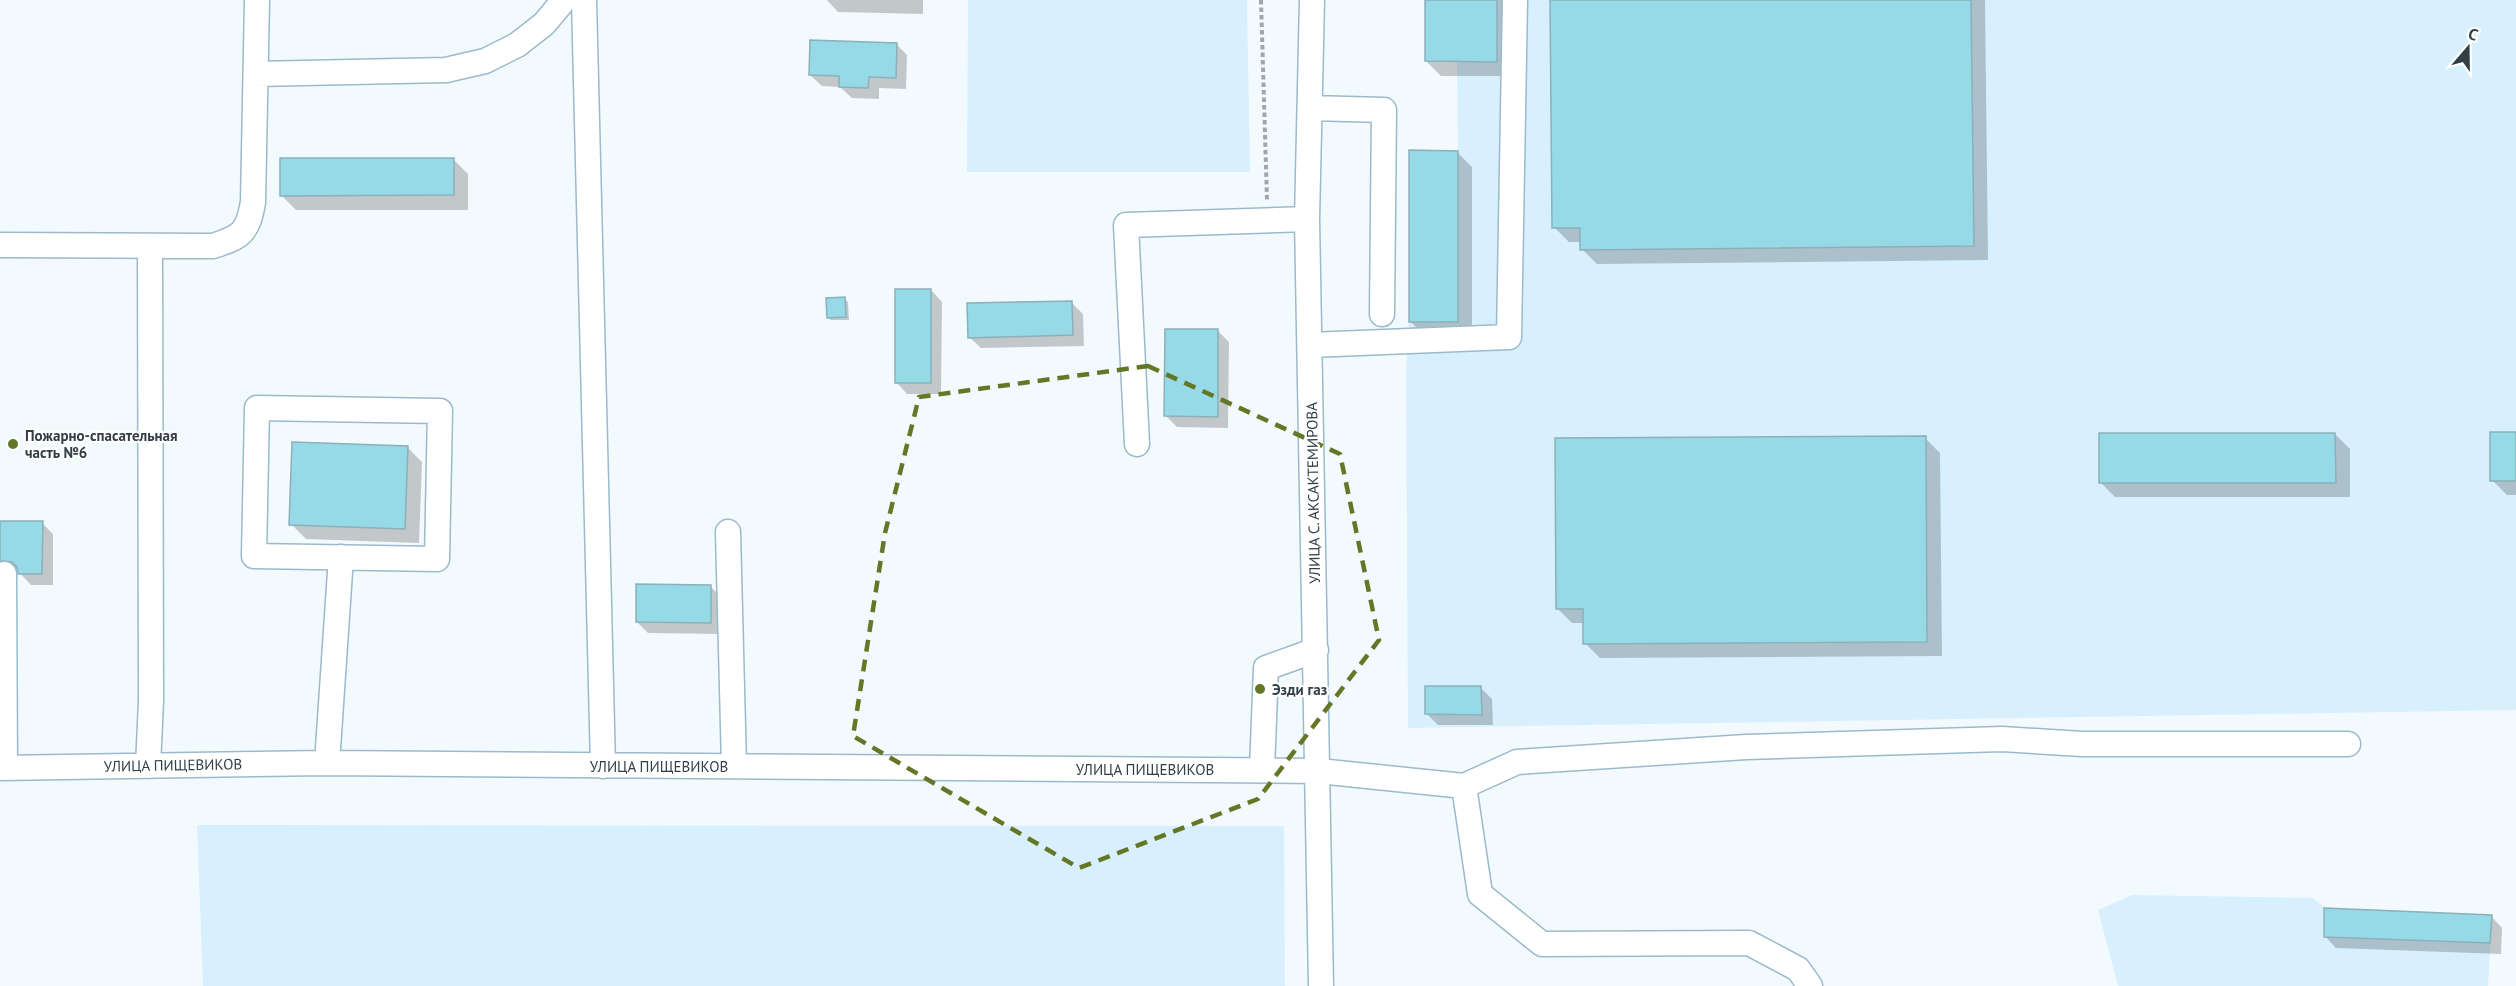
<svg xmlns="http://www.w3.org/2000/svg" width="2516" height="986" font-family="'PT Sans',sans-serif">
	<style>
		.built { fill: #d8f0fe }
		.shadow { fill: #0003 }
		.building { fill: #97dae7; stroke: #8bb0b8; stroke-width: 1.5 }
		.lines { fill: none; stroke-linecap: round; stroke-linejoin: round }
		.minor-casing { stroke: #9bbacb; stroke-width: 27 }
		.path { stroke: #9ea8ac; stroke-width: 4; stroke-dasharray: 4.5 3; stroke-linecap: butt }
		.minor { stroke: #fff; stroke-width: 24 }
		.marked { fill: none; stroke: #647726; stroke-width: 4.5; stroke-dasharray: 12 8; stroke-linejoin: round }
		.poi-dot { fill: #647726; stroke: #fff; stroke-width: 2 }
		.labels { text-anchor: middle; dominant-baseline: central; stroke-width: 4.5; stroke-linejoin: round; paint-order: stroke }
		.poi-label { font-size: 15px; font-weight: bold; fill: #323f46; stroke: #fff; text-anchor: start }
		.street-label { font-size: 15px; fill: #323f46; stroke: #fff }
	</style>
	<rect width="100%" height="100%" fill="#f3fafd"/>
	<path class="built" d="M968,0h279l3,172h-283z
		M1425,0h1091v710l-1108,18 -2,-354 3,-52v-172h49l-1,-88 -32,-1z
		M197,825l1087,1 1,160h-1082z
		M2132,895l181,3 12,10 167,7 -4,71h-370l-20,-76z"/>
	<path class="shadow" d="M827,0h96v14l-85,-2z
		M1427,0h85l-1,76h-70l-15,-15z
		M1551,0h434l3,260 -391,4 -15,-15v-7h-13l-15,-15z
		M896,44l11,11 -1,34 -27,-1v11l-27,-1 -12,-11 -18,-1 -12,-11z
		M1457,152l15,15v169h-47l-15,-15z
		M453,159l15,15v36h-172l-15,-15z
		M931,290l11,12 -1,92h-34l-11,-12z
		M845,299l3,3 1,18h-18l-3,-3z
		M1072,303l11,11 1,32 -103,2 -12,-11z
		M1218,331l11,11 -1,86 -51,-1 -11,-11z
		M2335,434l15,15v48h-235l-15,-15z
		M2516,434v61h-9l-15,-15z
		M1925,438l15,15 2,203 -342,2 -15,-15v-20h-13l-15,-15z
		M407,447l15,15 -3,81 -113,-4 -15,-15z
		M0,522l42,1 11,11v51h-22l-14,-15 -8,2 -9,13z
		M711,587l11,11v36l-74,-1 -11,-11z
		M1480,687l12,12 1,26h-55l-12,-12z
		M2491,916l11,12 -1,26 -165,-6 -11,-12z"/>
	<path class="building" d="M1425,0h72v62l-72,-1z
		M1550,0h421l3,246 -394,4v-22h-28z
		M810,40l87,3 -1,35 -27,-1 -1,11 -29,-1v-11l-30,-1z
		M1409,150l49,1v171h-49z
		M280,158h174v37l-174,1z
		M895,289h36v94h-36z
		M845,297l1,20 -19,1 -1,-20z
		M1072,301l1,34 -105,3 -1,-35z
		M1165,329h53v88l-54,-1z
		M2490,432h26v49h-26z
		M2099,433h236l1,50h-237z
		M1926,436l1,206 -344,2v-35h-27l-1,-171z
		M292,442l116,4 -3,83 -116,-4z
		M0,521h43l-1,53h-24l-1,-7 -5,-5 -12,-1z
		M636,584l75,1v38l-75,-1z
		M1425,686h56l1,29 -57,-1z
		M2324,908l168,7 -2,28 -166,-6z"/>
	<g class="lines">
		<defs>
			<path id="minor" d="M584,0l19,766
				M1312,0l-5,219 14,767
				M256,74l190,-4 39,-9 32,-16 27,-21 20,-24
				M1310,108l74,2 -2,204
				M0,245l213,1c28,-9 35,-13 40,-44l4,-202
				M1310,345l199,-8 6,-337
				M257,408l183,3 -3,148 -183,-3z
				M1137,444l-11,-219 181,-6
				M728,532l6,234
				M4,574l1,194
				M327,763l14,-206
				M148,766l3,-65 -1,-455
				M0,768l327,-5 992,8 145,15 53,-24 229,-15 256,-8 80,5h266
				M1262,770l4,-102 50,-18
				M1464,786l16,108 62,50 207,-1 49,26 12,17"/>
		</defs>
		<use href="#minor" class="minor-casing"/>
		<path class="path" d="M1261,0l6,200"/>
		<use href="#minor" class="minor"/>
	</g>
	<path class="marked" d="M1148,366l192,88 39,186 -121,159 -179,69 -226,-132 32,-203 34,-136z"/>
	<g class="poi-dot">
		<circle cx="13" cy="444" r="6"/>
		<circle cx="1260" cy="689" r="6"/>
	</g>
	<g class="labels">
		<g class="poi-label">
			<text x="25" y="435">Пожарно-спасательная<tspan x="25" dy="17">часть №6</tspan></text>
			<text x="1272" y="689">Эзди газ</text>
		</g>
		<g class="street-label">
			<text transform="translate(1313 493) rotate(-91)">УЛИЦА С. АКСАКТЕМИРОВА</text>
			<text transform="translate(173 765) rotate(-1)">УЛИЦА ПИЩЕВИКОВ</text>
			<text x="659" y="766">УЛИЦА ПИЩЕВИКОВ</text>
			<text x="1145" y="769">УЛИЦА ПИЩЕВИКОВ</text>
		</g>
	</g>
	<g transform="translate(2468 48) rotate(20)" stroke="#ffffff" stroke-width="4.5" paint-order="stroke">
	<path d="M0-4.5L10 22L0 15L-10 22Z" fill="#323f46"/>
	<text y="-9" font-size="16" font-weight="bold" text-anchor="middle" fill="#323f46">С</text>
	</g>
</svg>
